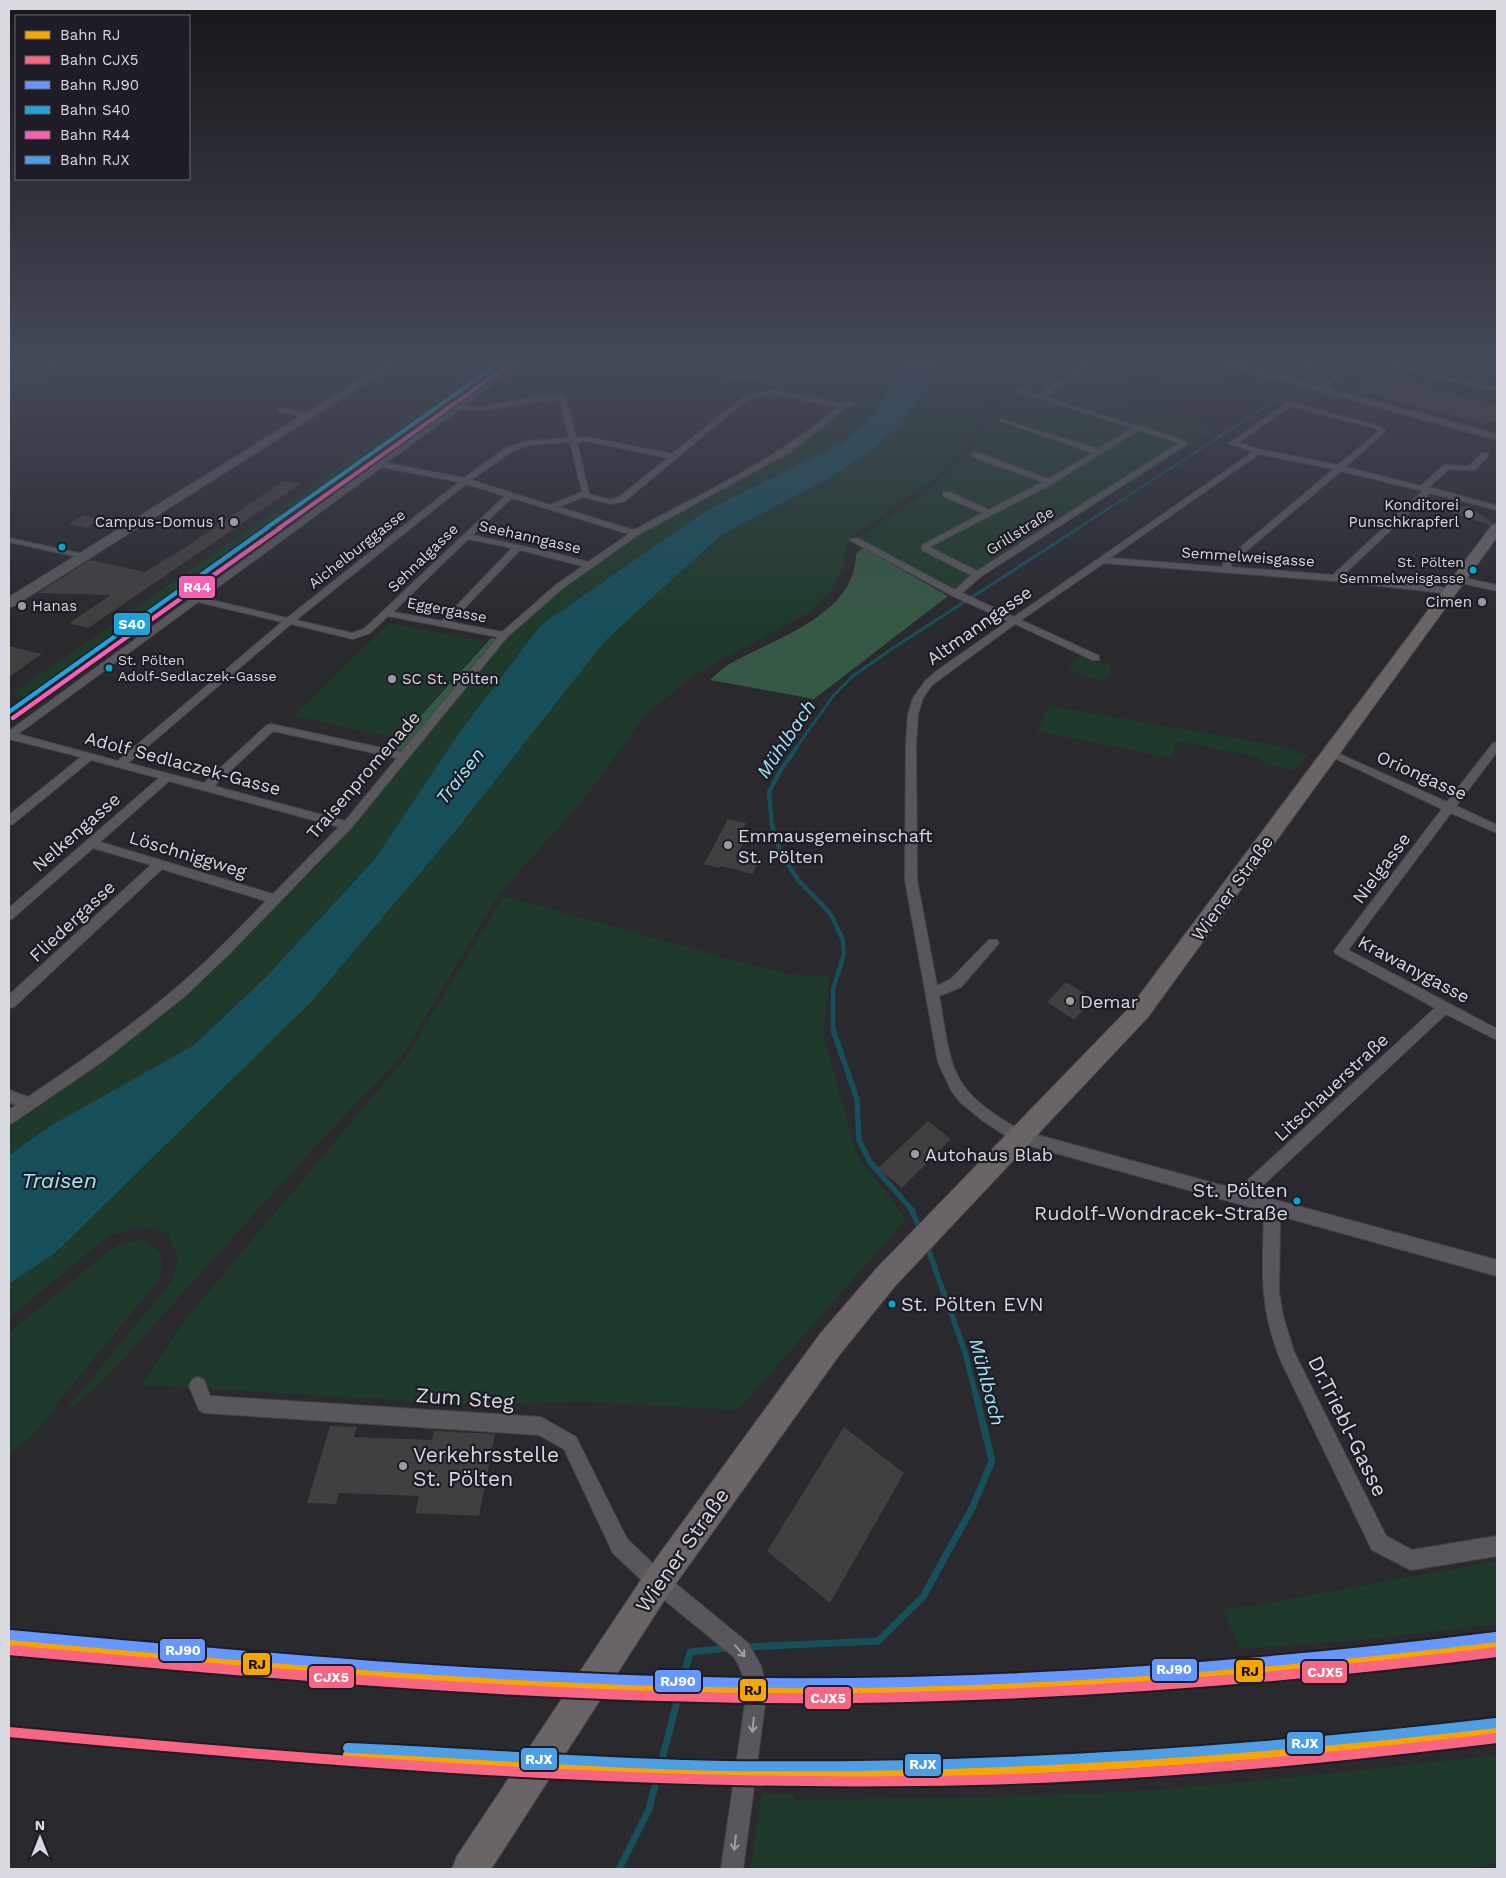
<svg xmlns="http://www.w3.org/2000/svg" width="1506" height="1878" font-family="'Work Sans',sans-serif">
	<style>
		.green { fill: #1f3a2b }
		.forest { fill: #355944 }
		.water { fill: #174f5b }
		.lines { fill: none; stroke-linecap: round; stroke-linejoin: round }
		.stream-far4 { stroke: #174f5b; stroke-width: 2.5 }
		.stream-far3 { stroke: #174f5b; stroke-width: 3 }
		.stream-far2 { stroke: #174f5b; stroke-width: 4.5 }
		.stream-far1 { stroke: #174f5b; stroke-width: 5.5 }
		.stream { stroke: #174f5b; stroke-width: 7 }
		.building { fill: #423f40 }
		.street-casing { stroke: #46464b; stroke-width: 2 }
		.secondary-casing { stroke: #46464b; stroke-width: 2 }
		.primary-casing { stroke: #46464b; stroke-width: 2 }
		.street { fill: #58575c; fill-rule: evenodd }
		.secondary { fill: #58575c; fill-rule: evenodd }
		.primary { fill: #6a6467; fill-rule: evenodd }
		.rail-1-casing { stroke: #1d1c27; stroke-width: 14 }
		.rail-2-casing { stroke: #1d1c27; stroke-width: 14 }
		.rail-3-casing { stroke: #1d1c27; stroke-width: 14 }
		.rail-4-far1-casing { stroke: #1d1c27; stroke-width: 5.5 }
		.rail-4-casing { stroke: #1d1c27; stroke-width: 7 }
		.rail-5-far1-casing { stroke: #1d1c27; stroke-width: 5.5 }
		.rail-5-casing { stroke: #1d1c27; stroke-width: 7 }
		.rail-6-casing { stroke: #1d1c27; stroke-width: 14 }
		.rail-1 { stroke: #f7a600; stroke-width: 10 }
		.rail-2 { stroke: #fa6682; stroke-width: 10 }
		.rail-3 { stroke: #6696ff; stroke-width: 10 }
		.rail-4-far1 { stroke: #20a3dd; stroke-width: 4 }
		.rail-4 { stroke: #20a3dd; stroke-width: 4.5 }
		.rail-5-far1 { stroke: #f860b3; stroke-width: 4 }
		.rail-5 { stroke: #f860b3; stroke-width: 4.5 }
		.rail-6 { stroke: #4d9ee5; stroke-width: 10 }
		.oneway { stroke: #9f9ea5 }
		.poi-dot { fill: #9b9ba2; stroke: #1d1c27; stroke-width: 2 }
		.bus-dot { fill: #00a9ce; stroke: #1d1c27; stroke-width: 2 }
		.labels { text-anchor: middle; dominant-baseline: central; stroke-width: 4.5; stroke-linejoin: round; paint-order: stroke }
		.far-bus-label { font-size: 14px; fill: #d9d9e1; stroke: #1d1c27; text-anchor: end }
		.far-poi-label { font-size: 15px; fill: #d9d9e1; stroke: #1d1c27; text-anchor: end }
		.far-street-label { font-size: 15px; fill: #d9d9e1; stroke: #1d1c27 }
		.street-label { font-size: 18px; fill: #d9d9e1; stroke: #1d1c27 }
		.poi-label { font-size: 18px; fill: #d9d9e1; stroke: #1d1c27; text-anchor: start }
		.water-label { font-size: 19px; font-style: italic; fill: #a0e8f8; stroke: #1d1c27 }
		.near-bus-label { font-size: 20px; fill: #d9d9e1; stroke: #1d1c27; text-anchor: end }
		.near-street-label { font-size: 21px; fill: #d9d9e1; stroke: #1d1c27 }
		.near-poi-label { font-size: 21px; fill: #d9d9e1; stroke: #1d1c27; text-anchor: start }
		.near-water-label { font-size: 22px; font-style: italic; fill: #a0e8f8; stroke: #1d1c27 }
		.line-badge { stroke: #1d1c27; stroke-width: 2 }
		.badge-label { font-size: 14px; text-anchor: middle; font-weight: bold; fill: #fff }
		.pale-badge-label { font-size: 14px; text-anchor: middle; font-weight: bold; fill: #111 }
	</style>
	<rect width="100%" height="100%" fill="#29292e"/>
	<path class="green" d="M491,361h8l-475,336 -12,-3z
		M794,361h93c-10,17 -22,35 -42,42l-73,-15 -16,-7z
		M893,361h11l-30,51 -30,30 -137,68 -250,226 -82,123 -108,117 -73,69 -144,81 -41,29v-29l61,-42 96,-73 147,-140 89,-106 12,-20 98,-113 53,-45 74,-52 36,-22 119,-64 52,-42 14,-7 10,-8 10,-11z
		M944,361h54l-12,18 42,-18h172l36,11 -31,21 -68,-19 -31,21 112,33 -238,149 -23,20 -100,-59c61,-40 114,-67 140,-139l-4,-1 -21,41 -23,26 -21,19 -75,51 -7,14 -3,19 -12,23 -22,22 -97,52 -24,15 -44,36 -59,82 -86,96 -96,160 -104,110 -192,213 -36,31 -2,-2 102,-124 8,-22 -11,-26 -10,-5 -19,-2 -32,10 -98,81v-34l45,-30 399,-420 152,-193 116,-106 105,-55 44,-28 29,-26 33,-42z
		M1234,361h69c-29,18 -38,8 -69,0z
		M374,382l70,11 -9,6 -71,-11z
		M389,623l97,19 -87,97 -106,-23z
		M1084,654l9,4 4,5 10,-1 5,6 -9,14 -36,-14z
		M1049,706l215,37 44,12 -14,16 -34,-10 1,-3 -83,-17 -7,17 -134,-27z
		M504,896l243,68 46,11 37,1 -7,57 34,123 49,63 -168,191 -155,-8 -102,3 -339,-20 46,-69 219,-260z
		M141,1240c23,8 24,20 17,41l-99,120 -21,29 -29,24v-121l100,-82 12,-7z
		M1497,1561v63l-126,15 -131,10 -17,-40 34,-4z
		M1497,1755v108l-29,6h-718l12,-76 33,1v6c123,-2 247,-2 371,-11 111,-9 221,-22 331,-34z"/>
	<path class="forest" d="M526,361h268l-38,20 -152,-18 -74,9 -9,-4 -1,-3z
		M998,361h30l-10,6 -12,3 -4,8 -16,2z
		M863,548l85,48 -134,103 -104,-19c6,-5 11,-11 18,-15 45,-27 127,-48 128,-111z
		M491,638l7,1 -95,114 -13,-3z"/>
	<path class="water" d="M904,361h40l-12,23 -33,42 -29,26 -44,28 -105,55 -116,106 -152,193 -142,168 -257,252 -45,30v-129l41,-29 144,-81 73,-69 108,-117 82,-123 84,-111 166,-115 137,-68 30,-30z"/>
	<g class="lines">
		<path class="stream-far4" d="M18,386l68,-25
			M1077,529l259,-168"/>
		<path class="stream-far3" d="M796,748l37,-52 20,-20 40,-28 186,-120"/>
		<path class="stream-far2" d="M797,747l-17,24 -11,21 3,33 9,29 18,27 31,32 13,27 1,14 -11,35v43"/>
		<path class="stream-far1" d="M833,1030l24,69 2,41 11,22 42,48 8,20
			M927,1246l38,106 12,48"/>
		<path class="stream" d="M746,1647l132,-6 45,-44 49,-89 20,-47 -15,-62
			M619,1869l30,-60 41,-157 38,-4"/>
	</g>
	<path class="building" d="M1375,375l122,30v18l-8,-2 -3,3 -130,-33z
		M283,481l17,3 -212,144 -19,-5 42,-28 -73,-2 52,-33 55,12 24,-15h2z
		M1468,506l25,17 -3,2 -48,-15z
		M83,515l18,4 -14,9 -18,-4z
		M9,646l33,8 -33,23z
		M728,819l18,4 -4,8 7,1 -14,26 22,6 -4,10 -32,-8 -2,2 -15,-4z
		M1066,982l28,17 -20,21 -27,-18z
		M928,1121l23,18 -49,49 -24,-20z
		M330,1426l27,1 -3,10 78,3 2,-9 61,3 -16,82 -64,-3 4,-17 -80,-3 -3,11 -29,-1z
		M844,1427l60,46 -74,130 -63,-52z"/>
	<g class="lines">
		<defs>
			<path id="street" d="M28,361l22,2 27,-2 -27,6z
				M518,361h6l-59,44c8,1 16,2 24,1 16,-3 64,-16 77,-8l10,40 11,-1 85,17 68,-54 13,-7 20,-3 70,14 8,-2 3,2 -9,3 -24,21 -31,24 -152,83 -75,53 -56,49 -156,191 -121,125 -45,43 -82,65 -89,61 -5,2v-14l7,-5 -7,-3v-12l19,7c51,-34 101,-69 148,-109 32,-27 61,-57 90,-87l-104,-32 -148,138 -5,1v-13l142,-130 -58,-17 -80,70 -4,2v-12l150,-130 -68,-18 -78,64 -4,1v-10l72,-58 -72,-18v-8zM773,394l65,13c-60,52 -134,85 -204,123l-76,-23 25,-10 27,7 15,-3 119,-99 13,-6zM549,400h11l9,38 -40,3 -22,6 -43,31 -78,-15 74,-54 26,1zM587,441l81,17 -49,39 -9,3 -21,-6 -12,-52zM570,442l12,50 -32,13 -79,-25 42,-29 17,-6zM382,467l77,15 -172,136 -84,-20zM466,484l39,12 -141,133 -12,4 -56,-13zM512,498l117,36 -41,28 -34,-9 -82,-18zM468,539l44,9 -70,73 -49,-9zM520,550l63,16 -26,18 -55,48 -51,-10zM198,602l84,20 -164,139 -100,-27zM388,616l110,21 -97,115 -130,-28 -4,1 -63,58 -76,-20 163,-139 62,15 17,-6zM273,731l124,27 -52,63 -131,-35zM169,781l170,46 -66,67 -173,-52z
				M1090,361h7l-53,36 139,43 4,4 -207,133 -18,16 52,24 239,-165 -24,-9 60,-41 90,24 6,4v2l-40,35 76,19 23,-21 25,1 13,-13h6v4l-14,13 -25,-1 -20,18 68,19v4l-67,-17 -88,83 84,8 27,6v4l-118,-13 -231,-18 -83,57 78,36v4h-6l-78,-36 -83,61 -9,13 -5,16 -2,31 1,135 20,106 14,-7 38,-39h8l2,3 -38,44 -22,9c6,28 7,64 24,89 14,20 39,35 60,46l220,60 6,-12 186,-171 -99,-54 -2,-3 108,-142 -116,-55 1,-2h8l112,50 46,-59 4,-1v10l-41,54 41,19v8l-46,-20 -103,137 149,79v11l-51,-26 -187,175 -2,6 240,65v16l-217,-60 -1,76 4,24 11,36 92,184 26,14 85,-14v20l-86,14 -39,-20 -91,-189c-23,-56 -18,-92 -17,-150l-249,-69 -32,-21 -23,-19 -8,-10 -14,-30 -33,-182 1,-135 2,-31 5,-16 12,-17 13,-11 70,-49 -55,-25 -103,-56 7,-2 98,52 16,-15 -49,-25v-5l61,-32 -40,-17v-4h6l40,18 54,-28 -70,-25v-4h6l69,26 45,-26 -92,-32v-2l97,30 35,-21 -117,-37 3,-2 19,6zM1290,406l85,22 4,3 -41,34 -76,-15 -24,-7zM1139,430l40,13 -202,128 -48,-24 123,-63zM1259,454l75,15 -110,92 -2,6 -112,-9zM1341,471l82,20 -90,84 -102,-8v-3z
				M1314,361h6l-11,8 -31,10 -3,-2 30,-10z
				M1354,361h6l-26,18 -8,12h-4l8,-14z
				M1371,361h9l117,27v4z
				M280,408l29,6 3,2 -3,2 -31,-7v-2z
				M9,538l74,16 4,2 -4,2 -74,-16z
				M1460,577l37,8v6l-40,-9 -1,-2z
				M198,1377l6,3 6,16 331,21 35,20 51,102 38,36 83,68 13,23 5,21 -1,17 -22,165h-22l24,-165c1,-18 -1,-31 -11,-47l-83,-68 -38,-36 -49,-104 -25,-14 -334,-22 -6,-3 -10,-24 3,-6z"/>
			<path id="secondary" d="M390,361h11l-387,245 -5,1v-10z
				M1214,361h14l269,73v6l-281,-77z"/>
			<path id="primary" d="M1497,524v13l-349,480 -253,269 -55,68 -171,239 -178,276h-39l5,-13 190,-285 173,-237 57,-66 255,-263 360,-480z"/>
		</defs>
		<use href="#street" class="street-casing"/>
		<use href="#secondary" class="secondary-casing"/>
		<use href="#primary" class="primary-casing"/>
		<use href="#street" class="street"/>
		<use href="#secondary" class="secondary"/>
		<use href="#primary" class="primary"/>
		<defs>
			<path id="rail-1" d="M9,1642c251,23 503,46 755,48 246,2 490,-16 733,-46
				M348,1755c62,3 123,9 185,12 84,5 169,7 254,7 238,1 474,-16 710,-44"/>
			<path id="rail-2" d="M9,1650c251,23 503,46 755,48 246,2 490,-16 733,-46
				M9,1732c321,30 643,56 965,48 175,-4 349,-21 523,-42"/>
			<path id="rail-3" d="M10,1635c251,23 502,46 754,48 245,2 489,-16 732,-46"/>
			<path id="rail-4-far1" d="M265,529l237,-168"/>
			<path id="rail-4" d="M9,712l258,-184"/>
			<path id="rail-5-far1" d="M278,529l228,-162"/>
			<path id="rail-5" d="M13,718l267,-190"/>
			<path id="rail-6" d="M348,1748c125,5 250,16 375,18 259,3 516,-13 773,-43"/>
		</defs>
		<use href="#rail-1" class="rail-1-casing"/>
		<use href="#rail-2" class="rail-2-casing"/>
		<use href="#rail-3" class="rail-3-casing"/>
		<use href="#rail-4-far1" class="rail-4-far1-casing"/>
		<use href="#rail-4" class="rail-4-casing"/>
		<use href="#rail-5-far1" class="rail-5-far1-casing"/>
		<use href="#rail-5" class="rail-5-casing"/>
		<use href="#rail-6" class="rail-6-casing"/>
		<use href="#rail-1" class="rail-1"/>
		<use href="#rail-2" class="rail-2"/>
		<use href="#rail-3" class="rail-3"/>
		<use href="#rail-4-far1" class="rail-4-far1"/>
		<use href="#rail-4" class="rail-4"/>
		<use href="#rail-5-far1" class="rail-5-far1"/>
		<use href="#rail-5" class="rail-5"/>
		<use href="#rail-6" class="rail-6"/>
	</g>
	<defs><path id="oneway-shaft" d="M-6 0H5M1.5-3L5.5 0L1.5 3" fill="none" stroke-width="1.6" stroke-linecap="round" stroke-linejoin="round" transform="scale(1.25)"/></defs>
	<g class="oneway">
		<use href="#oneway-shaft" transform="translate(740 1651) rotate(49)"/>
		<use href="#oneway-shaft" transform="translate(753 1725) rotate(96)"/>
		<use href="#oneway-shaft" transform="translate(735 1843) rotate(97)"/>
	</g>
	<linearGradient id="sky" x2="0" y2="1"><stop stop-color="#171719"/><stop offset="0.58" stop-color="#434957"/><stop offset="1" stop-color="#434957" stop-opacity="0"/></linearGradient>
	<rect width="1506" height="623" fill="url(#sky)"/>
	<g class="poi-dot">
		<circle cx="1469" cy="514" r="5"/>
		<circle cx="234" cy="522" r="5"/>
		<circle cx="1482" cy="602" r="5"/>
		<circle cx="22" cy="606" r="5"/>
		<circle cx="392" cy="679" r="5"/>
		<circle cx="728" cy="845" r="5"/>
		<circle cx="1070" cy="1001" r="5"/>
		<circle cx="915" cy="1154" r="5"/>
		<circle cx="403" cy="1466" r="5"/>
	</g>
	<g class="bus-dot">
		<circle cx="62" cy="547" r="4.5"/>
		<circle cx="1473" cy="570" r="4.5"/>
		<circle cx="109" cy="668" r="4.5"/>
		<circle cx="1297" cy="1201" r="4.5"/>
		<circle cx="892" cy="1304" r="4.5"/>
	</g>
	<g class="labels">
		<g class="far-bus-label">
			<text x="1464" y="562">St. Pölten<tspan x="1464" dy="16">Semmelweisgasse</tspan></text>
			<text x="118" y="660" text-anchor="start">St. Pölten<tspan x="118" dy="16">Adolf-Sedlaczek-Gasse</tspan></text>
		</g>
		<g class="far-poi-label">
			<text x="1459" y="505">Konditorei<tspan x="1459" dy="17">Punschkrapferl</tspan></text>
			<text x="224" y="522">Campus-Domus 1</text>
			<text x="1472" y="602">Cimen</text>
			<text x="32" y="606" text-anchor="start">Hanas</text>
			<text x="402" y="679" text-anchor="start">SC St. Pölten</text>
		</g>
		<g class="far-street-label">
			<text transform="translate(1020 531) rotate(-32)">Grillstraße</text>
			<text transform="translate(530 537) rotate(13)">Seehanngasse</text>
			<text transform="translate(357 549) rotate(-38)">Aichelburggasse</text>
			<text transform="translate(1248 557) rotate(4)">Semmelweisgasse</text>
			<text transform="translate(423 558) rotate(-44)">Sehnalgasse</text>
			<text transform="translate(447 610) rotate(11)">Eggergasse</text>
		</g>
		<g class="street-label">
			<text transform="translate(979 625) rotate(-35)">Altmanngasse</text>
			<text transform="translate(183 763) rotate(15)">Adolf Sedlaczek-Gasse</text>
			<text transform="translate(363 775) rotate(-49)">Traisenpromenade</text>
			<text transform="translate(1422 775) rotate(24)">Oriongasse</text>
			<text transform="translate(76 832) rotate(-41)">Nelkengasse</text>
			<text transform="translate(188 854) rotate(17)">Löschniggweg</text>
			<text transform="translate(1381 868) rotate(-53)">Nielgasse</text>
			<text transform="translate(1232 888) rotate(-54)">Wiener Straße</text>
			<text transform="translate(72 921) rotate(-43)">Fliedergasse</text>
			<text transform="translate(1414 969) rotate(28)">Krawanygasse</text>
			<text transform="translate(1331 1087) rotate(-43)">Litschauerstraße</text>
		</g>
		<g class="poi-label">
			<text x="738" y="835">Emmausgemeinschaft<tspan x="738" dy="21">St. Pölten</tspan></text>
			<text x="1080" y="1001">Demar</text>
			<text x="925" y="1154">Autohaus Blab</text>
		</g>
		<g class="water-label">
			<text transform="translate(786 739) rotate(-56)">Mühlbach</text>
			<text transform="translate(460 776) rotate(-52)">Traisen</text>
			<text transform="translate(987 1382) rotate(75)">Mühlbach</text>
		</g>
		<g class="near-bus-label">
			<text x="1288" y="1190">St. Pölten<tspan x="1288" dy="23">Rudolf-Wondracek-Straße</tspan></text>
			<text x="901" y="1304" text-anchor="start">St. Pölten EVN</text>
		</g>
		<g class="near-street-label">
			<text transform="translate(465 1398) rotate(4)">Zum Steg</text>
			<text transform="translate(1348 1426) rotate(64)">Dr.Triebl-Gasse</text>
			<text transform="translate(682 1550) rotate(-55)">Wiener Straße</text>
		</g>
		<g class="near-poi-label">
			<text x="413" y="1454">Verkehrsstelle<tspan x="413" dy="24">St. Pölten</tspan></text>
		</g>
		<g class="near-water-label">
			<text x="59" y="1180">Traisen</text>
		</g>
	</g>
	<g class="line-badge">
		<rect x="178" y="575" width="38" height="24" rx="5" fill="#f860b3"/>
		<rect x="113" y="612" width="38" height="24" rx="5" fill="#20a3dd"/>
		<rect x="159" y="1638" width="47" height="24" rx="5" fill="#6696ff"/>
		<rect x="242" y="1652" width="29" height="24" rx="5" fill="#f7a600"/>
		<rect x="1151" y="1658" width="47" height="24" rx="5" fill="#6696ff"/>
		<rect x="1235" y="1659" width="29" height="24" rx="5" fill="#f7a600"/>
		<rect x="1301" y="1660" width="47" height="24" rx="5" fill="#fa6682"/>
		<rect x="308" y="1665" width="47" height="24" rx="5" fill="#fa6682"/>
		<rect x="654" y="1669" width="48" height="24" rx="5" fill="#6696ff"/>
		<rect x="739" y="1678" width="28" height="24" rx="5" fill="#f7a600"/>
		<rect x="804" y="1686" width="48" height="24" rx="5" fill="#fa6682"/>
		<rect x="1286" y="1731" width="38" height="24" rx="5" fill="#4d9ee5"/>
		<rect x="520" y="1747" width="38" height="24" rx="5" fill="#4d9ee5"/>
		<rect x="904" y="1753" width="38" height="24" rx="5" fill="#4d9ee5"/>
	</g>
	<g class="badge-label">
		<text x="197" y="592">R44</text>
		<text x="132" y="629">S40</text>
		<text x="183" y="1655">RJ90</text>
		<text x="1174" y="1674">RJ90</text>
		<text x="1325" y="1677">CJX5</text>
		<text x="331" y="1682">CJX5</text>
		<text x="678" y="1686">RJ90</text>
		<text x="828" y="1703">CJX5</text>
		<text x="1305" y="1748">RJX</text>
		<text x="539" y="1764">RJX</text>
		<text x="923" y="1769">RJX</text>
	</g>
	<g class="pale-badge-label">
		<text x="257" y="1669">RJ</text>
		<text x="1250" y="1676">RJ</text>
		<text x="753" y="1695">RJ</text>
	</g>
	<rect width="1506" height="1878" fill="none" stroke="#d9d9e1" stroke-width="20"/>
	<rect x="15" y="15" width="175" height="165" fill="#1d1c27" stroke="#686871"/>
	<rect x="25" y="31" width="25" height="8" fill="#f7a600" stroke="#686871"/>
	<text x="60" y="40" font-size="15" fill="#d9d9e1">Bahn RJ</text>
	<rect x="25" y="56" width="25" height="8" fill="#fa6682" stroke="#686871"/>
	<text x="60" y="65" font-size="15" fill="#d9d9e1">Bahn CJX5</text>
	<rect x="25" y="81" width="25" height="8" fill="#6696ff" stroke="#686871"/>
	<text x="60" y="90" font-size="15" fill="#d9d9e1">Bahn RJ90</text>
	<rect x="25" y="106" width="25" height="8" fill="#20a3dd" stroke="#686871"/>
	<text x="60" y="115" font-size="15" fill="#d9d9e1">Bahn S40</text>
	<rect x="25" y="131" width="25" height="8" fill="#f860b3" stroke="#686871"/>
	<text x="60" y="140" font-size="15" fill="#d9d9e1">Bahn R44</text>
	<rect x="25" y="156" width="25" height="8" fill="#4d9ee5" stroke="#686871"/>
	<text x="60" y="165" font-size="15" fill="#d9d9e1">Bahn RJX</text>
	<g transform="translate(40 1838)" stroke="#1d1c27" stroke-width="4" paint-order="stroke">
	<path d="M0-4L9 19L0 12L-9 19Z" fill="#d9d9e1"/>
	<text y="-8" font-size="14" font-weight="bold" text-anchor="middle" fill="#d9d9e1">N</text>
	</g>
</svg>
